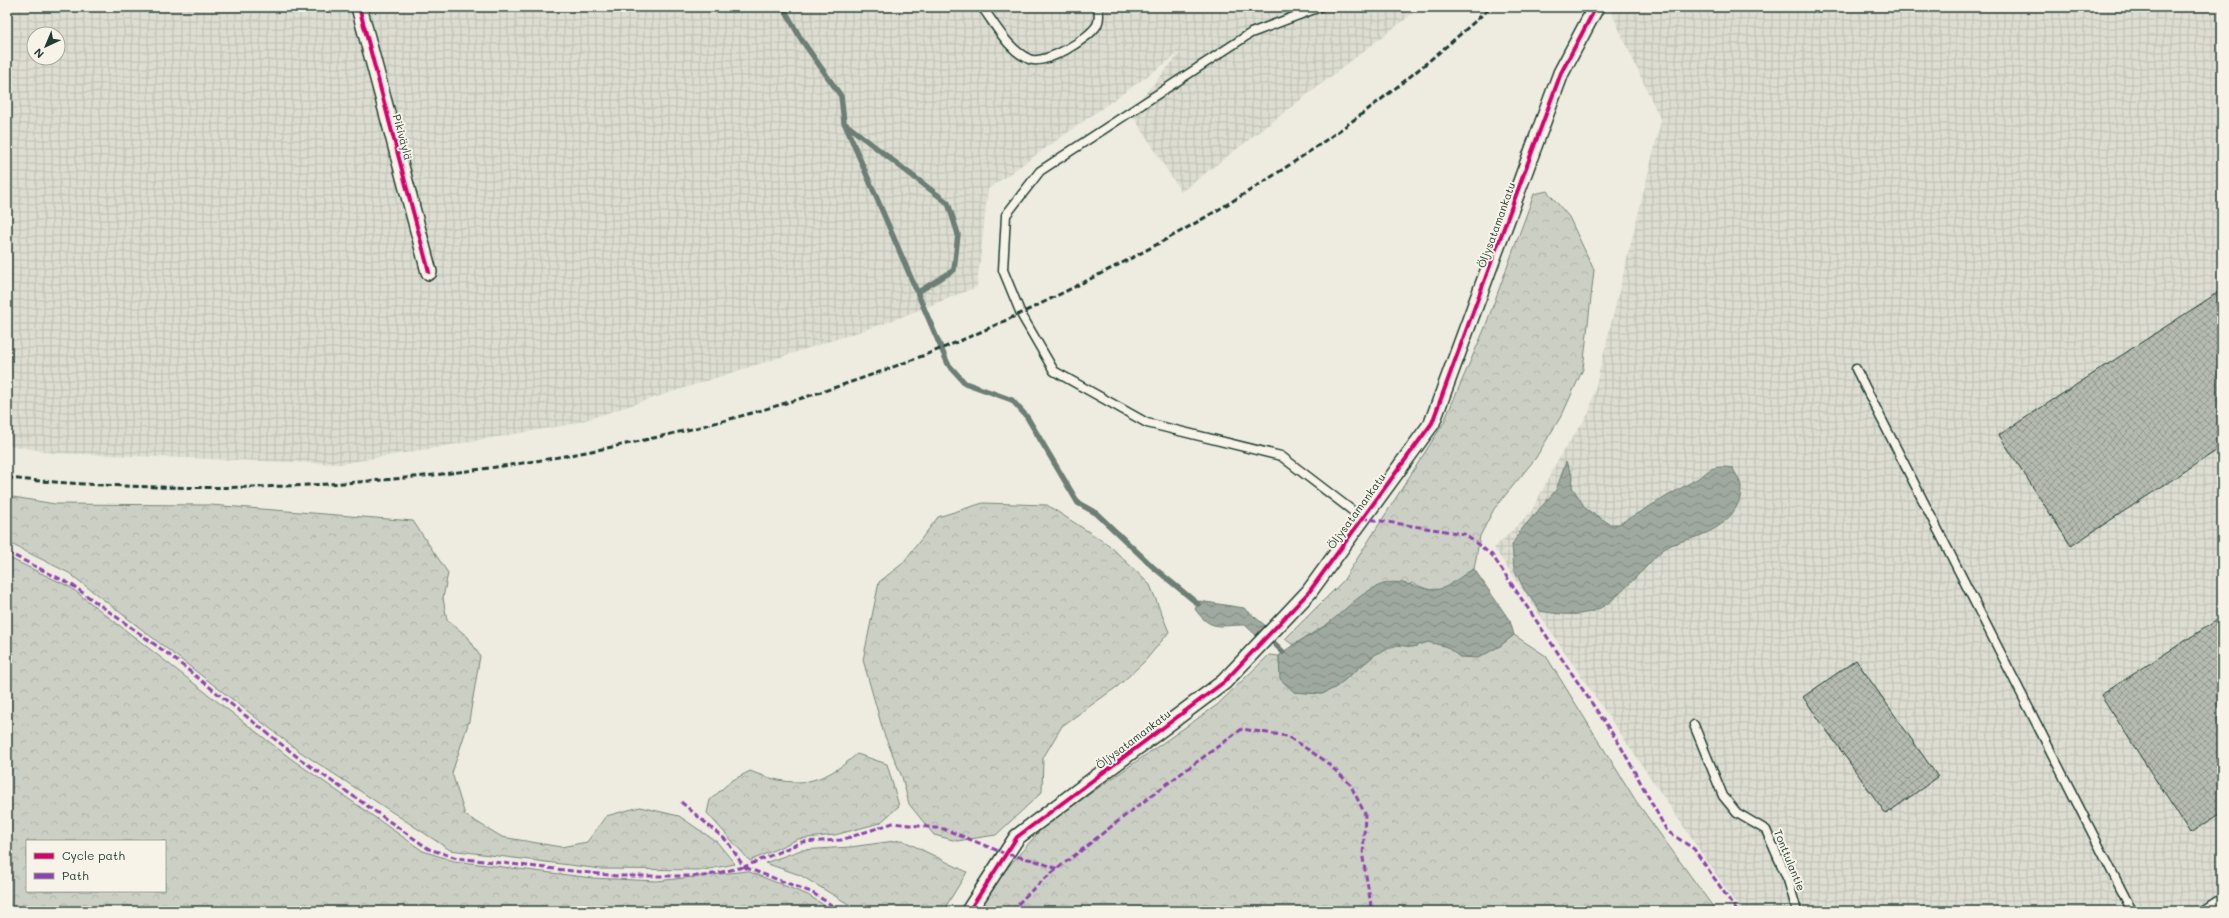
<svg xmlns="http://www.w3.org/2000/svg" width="2229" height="918" font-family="Mali,sans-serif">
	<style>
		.industrial { fill: url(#industrial-grid); fill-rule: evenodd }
		.forest { fill: url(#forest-crowns); stroke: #76867c; fill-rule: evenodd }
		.water { fill: url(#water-waves); stroke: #6c7e74 }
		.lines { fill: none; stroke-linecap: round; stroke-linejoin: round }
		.stream { stroke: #6c7e74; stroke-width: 5.5 }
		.building { fill: url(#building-cross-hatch); stroke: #1f3d34 }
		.lane-casing { stroke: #1f3d34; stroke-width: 11 }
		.street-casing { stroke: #1f3d34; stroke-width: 18 }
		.lane { stroke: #f7f3e8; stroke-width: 8 }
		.street { stroke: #f7f3e8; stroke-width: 15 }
		.rail { stroke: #1f3d34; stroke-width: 3; stroke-dasharray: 6 3; stroke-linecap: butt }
		.quiet { stroke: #8e44ad; stroke-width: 3; stroke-dasharray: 6 3; stroke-linecap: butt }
		.cycleway-casing { stroke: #f7f3e8; stroke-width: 6 }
		.cycleway { stroke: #d6006c; stroke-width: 4 }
		.labels { text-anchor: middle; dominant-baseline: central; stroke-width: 4; stroke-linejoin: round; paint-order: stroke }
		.street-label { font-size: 11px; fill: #1f3d34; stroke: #f7f3e8 }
	</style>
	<defs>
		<pattern id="industrial-grid" width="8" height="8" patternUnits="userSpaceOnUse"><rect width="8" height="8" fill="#ddddd2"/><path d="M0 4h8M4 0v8" fill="none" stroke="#bdbfb5"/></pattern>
		<pattern id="forest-crowns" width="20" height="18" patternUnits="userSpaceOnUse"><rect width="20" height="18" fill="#cccfc4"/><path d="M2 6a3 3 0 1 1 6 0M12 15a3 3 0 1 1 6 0" fill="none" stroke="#afb3a9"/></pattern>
		<pattern id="water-waves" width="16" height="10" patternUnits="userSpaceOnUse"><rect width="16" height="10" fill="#9fa99f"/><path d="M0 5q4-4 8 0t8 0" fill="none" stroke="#818b82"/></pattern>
		<pattern id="building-cross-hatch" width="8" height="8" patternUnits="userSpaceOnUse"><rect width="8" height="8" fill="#b5bbb0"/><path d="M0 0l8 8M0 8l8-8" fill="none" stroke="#939990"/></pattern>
	</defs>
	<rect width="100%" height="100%" fill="#eeece1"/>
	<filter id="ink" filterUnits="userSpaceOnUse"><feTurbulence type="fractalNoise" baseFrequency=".025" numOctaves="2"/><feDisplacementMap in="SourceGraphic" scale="8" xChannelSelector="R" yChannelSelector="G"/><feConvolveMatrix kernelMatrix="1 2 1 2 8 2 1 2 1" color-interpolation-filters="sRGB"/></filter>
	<g filter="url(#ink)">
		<path class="industrial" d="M7,7h1414l-240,185 -51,-81 51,-59 -193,137 -11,98 -91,36 -313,101 -233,40 -286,-11 -47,-8zM34,34h24v24h-24z
			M1609,7h613v904h-481l-247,-363 37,-36 30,-58 28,-41 72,-292z"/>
		<path class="forest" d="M1547,191l22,26 25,53 -11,99 -20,44 -28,46 -41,50 -14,27 -6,33c-13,6 -25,22 -41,21 -6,0 -15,-5 -21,-7l-88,43 -31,19 -8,-6 58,-58 100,-157 41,-94 50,-136z
			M7,496l48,8 156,1 202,16 35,52 -5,25 4,22 21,17 12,19 -11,65 -17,52 13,42 37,22 59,10 26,-5 19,-26 34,-9 39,9 38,26 18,22 -31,6 -103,-1 -151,-19 -151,-99 -230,-178 -62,-31z
			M983,503l64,2 62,40 41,40 19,47 -24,29 -27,25 -56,40 -19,32 -1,34 -46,43 -39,6 -23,-6 -25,-31 -7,-27 -18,-43 -21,-74 16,-78 23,-18 36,-47z
			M7,557l63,30 220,171 133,93 31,10 138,17 65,3 90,-10 61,24 25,16h-822l-4,-16zM27,841h138v50h-138z
			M1514,635l32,21 90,145 80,110h-740l7,-15 61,-70 173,-121 52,-50 10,1v8l15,28 28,2 14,-7 40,-33 22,-10 15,3 15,-5 17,4 15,11 40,-11z
			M857,754l30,10 12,42 -19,17 -45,12 -37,4 -48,22 -43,-48 3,-13 21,-19 19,-10c45,18 70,15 107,-17z
			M902,840l65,32 -24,39h-83l-60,-36 -35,-12 36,-13 49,-3z"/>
		<path class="water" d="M1566,462l7,15 -1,10 14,22 24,15h9l83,-48c10,-10 17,-10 31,-8 2,6 8,13 8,19 1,23 -18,39 -37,47 -13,6 -28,7 -40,15 -7,5 -13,13 -19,19 -38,38 -46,54 -105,43l-16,-22 -10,-20 -2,-24 9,-15 35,-40z
			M1474,569l36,52 4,14 -14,11 -22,12 -18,-1 -15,-11 -17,-4 -15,5 -16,-2 -21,9 -40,33 -14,7 -28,-2 -14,-13 -1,-23c12,-12 29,-18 43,-28 22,-15 38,-38 65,-45 16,-4 37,8 48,7 16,-2 25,-15 39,-21z
			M1199,601l45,7 23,19 -9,10 -13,-12c-25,0 -34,7 -50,-16z"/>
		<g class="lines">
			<path class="stream" d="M783,7l18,32 40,57 3,26 104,242 17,19 47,17 15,17 51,86 18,10 57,54 45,37
				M844,123l104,80 10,31 -4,36 -36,22
				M1275,644l8,8"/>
		</g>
		<path class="building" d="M2222,290v157l-151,99 -72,-111z
			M2222,617v195l-32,21 -89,-138z
			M1856,660l82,117 -52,37 -83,-117z"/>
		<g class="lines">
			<defs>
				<path id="lane" d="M982,7c13,17 26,43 47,52 15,7 60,-20 68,-34 3,-6 2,-12 1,-18
					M1320,7l-69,26 -211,138 -34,44 -3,55 18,44 33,57 93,52 134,33 81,62
					M1856,369l276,542
					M1694,725l29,71 14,17 29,17 22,50 9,31
					M2202,911l20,-13"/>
				<path id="street" d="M359,7l70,265
					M969,911l48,-74 207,-155 85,-90 123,-169 129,-350 35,-66"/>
			</defs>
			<use href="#lane" class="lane-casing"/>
			<use href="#street" class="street-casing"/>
			<use href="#lane" class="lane"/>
			<use href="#street" class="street"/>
			<path class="rail" d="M7,478c323,31 654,-13 955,-138 42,-18 83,-38 124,-59 98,-48 194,-105 281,-171 43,-32 84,-67 124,-103"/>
			<path class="quiet" d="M1362,518l102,16 28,21 128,190 47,86 27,18 43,62
				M7,552l65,33 96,69 132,105 129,90 28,9 160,18h87l40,-9 67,25 30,19
				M681,802l46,39 17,26 58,-25 39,-2 52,-17 51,6 62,25 27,6 25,9
				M1012,911c20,-24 46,-43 71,-62 52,-42 105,-81 159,-120l45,7 37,24 26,24 15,30 -2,44 9,53"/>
			<defs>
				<path id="cycleway" d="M359,7l70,265
					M969,911l48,-74 207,-155 85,-90 123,-169 129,-350 35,-66"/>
			</defs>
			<use href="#cycleway" class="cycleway-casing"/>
			<use href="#cycleway" class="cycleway"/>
		</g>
	</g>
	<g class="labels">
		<g class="street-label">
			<text transform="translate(403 137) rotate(75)">Pikiväylä</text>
			<text transform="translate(1496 225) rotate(-70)">Öljysatamankatu</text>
			<text transform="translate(1356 511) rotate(-54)">Öljysatamankatu</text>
			<text transform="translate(1133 739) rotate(-37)">Öljysatamankatu</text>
			<text transform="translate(1790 860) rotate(68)">Tonttulantie</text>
		</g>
	</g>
	<rect width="2229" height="918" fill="none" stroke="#f7f3e8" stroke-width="24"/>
	<rect x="12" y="12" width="2205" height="894" fill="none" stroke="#1f3d34" stroke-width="1.5" filter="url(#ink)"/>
	<rect x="26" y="840" width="140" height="52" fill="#f7f3e8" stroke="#a1aaa0"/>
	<rect x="34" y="853" width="20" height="6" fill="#d6006c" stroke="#a1aaa0"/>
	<text x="62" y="860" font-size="12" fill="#1f3d34">Cycle path</text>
	<rect x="34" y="873" width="20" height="6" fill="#8e44ad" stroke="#a1aaa0"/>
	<text x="62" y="880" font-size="12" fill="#1f3d34">Path</text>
	<g transform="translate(46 46) rotate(224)"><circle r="19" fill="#f7f3e8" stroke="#a1aaa0"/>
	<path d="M0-3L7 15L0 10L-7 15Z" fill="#1f3d34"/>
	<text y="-6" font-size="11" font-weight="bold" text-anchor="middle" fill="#1f3d34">N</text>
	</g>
</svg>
